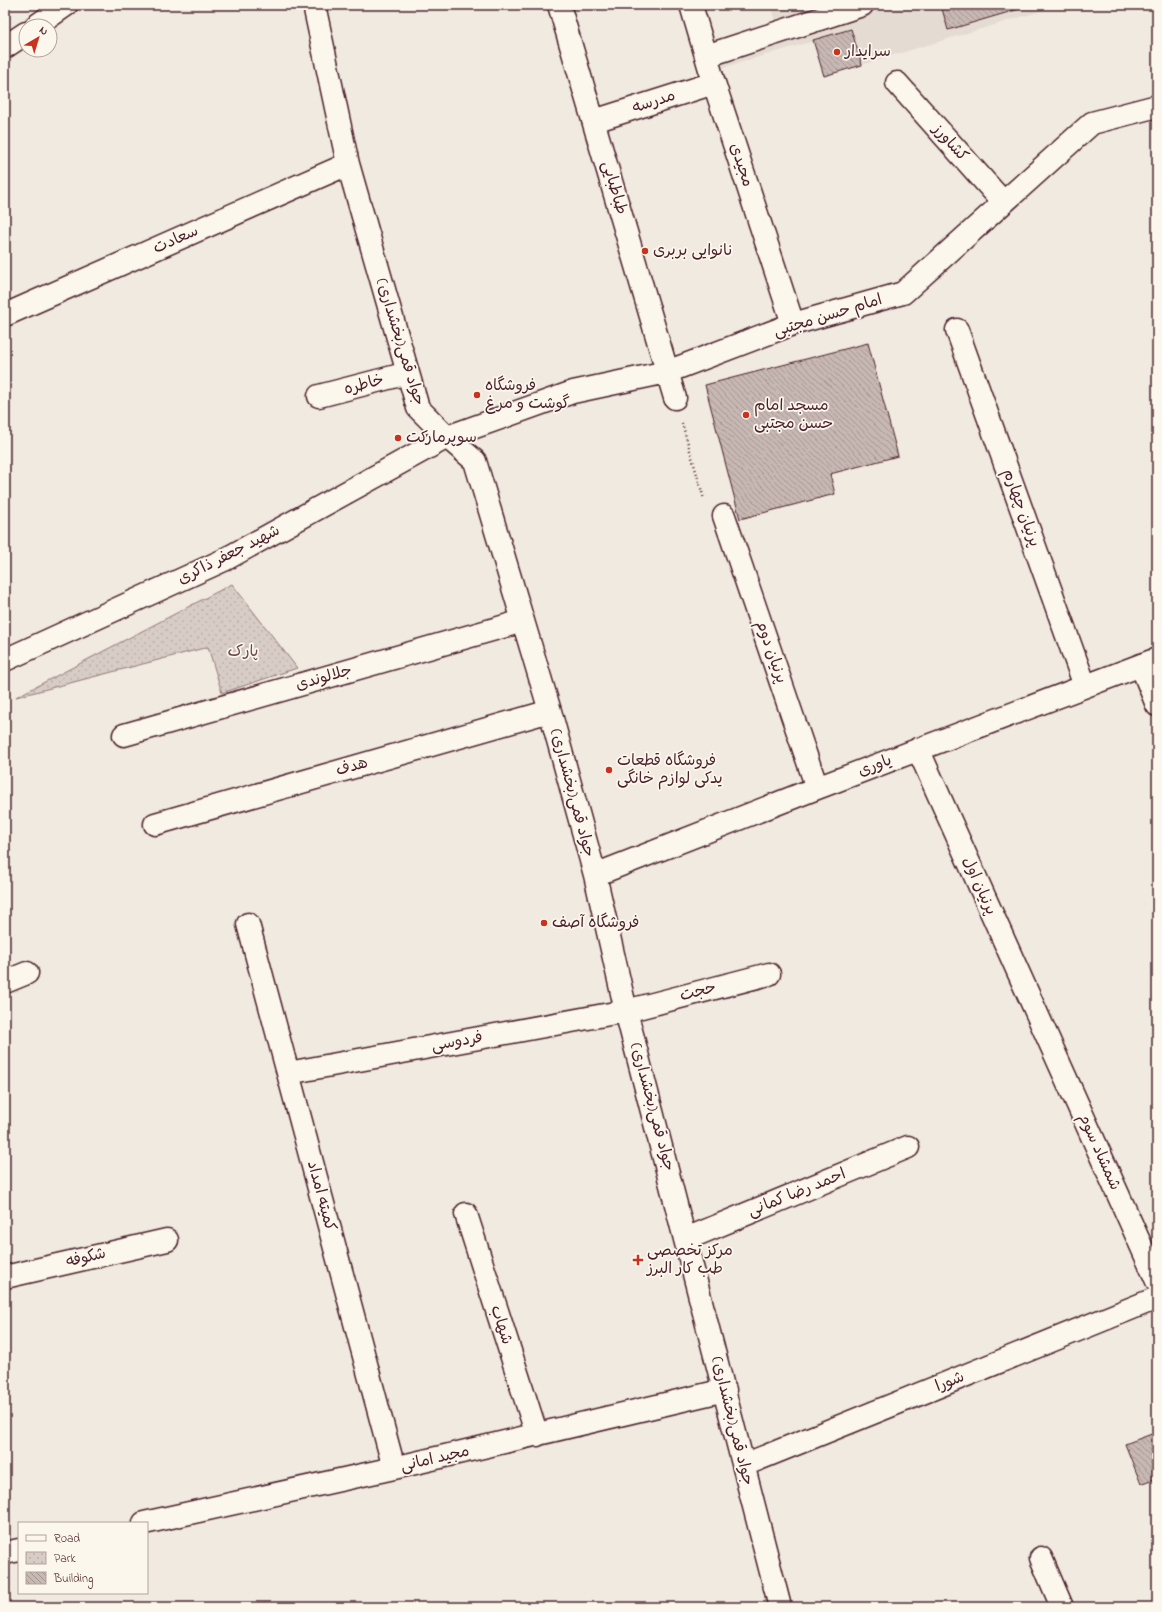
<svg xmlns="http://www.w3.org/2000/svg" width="1162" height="1612" font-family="'Indie Flower','Playpen Sans Arabic',sans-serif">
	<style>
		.built { fill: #e4dbd2 }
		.park { fill: url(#park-dots); stroke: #917678 }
		.building { fill: url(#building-back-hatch); stroke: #4a1f2b }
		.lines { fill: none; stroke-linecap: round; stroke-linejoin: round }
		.minor-casing { stroke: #4a1f2b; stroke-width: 25 }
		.path { stroke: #4a1f2b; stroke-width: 2.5; stroke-dasharray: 1 3; stroke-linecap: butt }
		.minor { stroke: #fbf7ec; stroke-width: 22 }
		.poi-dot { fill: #c8321e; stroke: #fbf7ec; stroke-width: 1.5 }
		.labels { text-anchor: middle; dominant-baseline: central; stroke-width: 3.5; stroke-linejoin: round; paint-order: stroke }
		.poi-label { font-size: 16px; fill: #4a1f2b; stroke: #fbf7ec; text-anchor: start }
		.street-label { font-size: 16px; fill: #4a1f2b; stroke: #fbf7ec }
		.park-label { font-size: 16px; fill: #6e4a52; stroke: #fbf7ec }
	</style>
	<defs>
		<pattern id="park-dots" width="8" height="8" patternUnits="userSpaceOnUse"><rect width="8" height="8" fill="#d8ccc6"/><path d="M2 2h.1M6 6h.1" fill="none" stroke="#bbafaa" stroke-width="1.8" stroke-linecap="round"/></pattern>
		<pattern id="building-back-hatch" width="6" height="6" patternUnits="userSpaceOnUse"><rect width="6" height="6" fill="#c8b8b3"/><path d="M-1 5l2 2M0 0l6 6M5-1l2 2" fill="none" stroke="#a49592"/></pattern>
	</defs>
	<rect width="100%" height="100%" fill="#f0eae0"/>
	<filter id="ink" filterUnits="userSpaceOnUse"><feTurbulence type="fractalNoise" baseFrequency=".025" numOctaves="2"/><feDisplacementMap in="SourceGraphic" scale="8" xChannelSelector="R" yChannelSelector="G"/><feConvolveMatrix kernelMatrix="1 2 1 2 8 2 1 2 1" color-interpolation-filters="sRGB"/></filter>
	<g filter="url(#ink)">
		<path class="built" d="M771,5h271l2,5 -220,66 -11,-35 -95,28 -8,-27 66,-20z"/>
		<path class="park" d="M232,584l65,84 -75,25 -14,-46 -192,50z"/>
		<path class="building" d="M941,5h77l1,4 -71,21z
			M851,29l11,36 -38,11 -11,-36z
			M868,343l30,113 -68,18 5,20 -95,25 -35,-134z
			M1157,1432v46l-16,6 -16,-40z"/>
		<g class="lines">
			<defs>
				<path id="minor" d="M314,5l34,159 70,244 29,29 28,24 75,250 45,164 31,136 154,596
					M559,5l116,393
					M691,5l23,78 79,241
					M36,26l30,-21
					M5,47l21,-14
					M706,56l156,-51
					M897,83l106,119
					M594,121l120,-38
					M5,315l343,-151
					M957,330l128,356
					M319,396l89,-23
					M724,516l93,272
					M5,660l219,-100 223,-123 126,-45 94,-20 126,-48 110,-31 189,-170 65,-17
					M1141,665l16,40
					M124,735l399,-114
					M918,749l239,532
					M155,824l395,-113
					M595,875l222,-87 340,-129
					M248,924l146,544
					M5,982l22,-9
					M288,1073l338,-62 143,-37
					M466,1214l71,221
					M686,1239l222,-92
					M5,1277l162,-37
					M744,1465l413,-167
					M144,1523l250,-55 331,-78
					M5,1553l14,-3
					M1041,1558l21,49"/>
			</defs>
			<use href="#minor" class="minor-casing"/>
			<path class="path" d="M682,423l22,76"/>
			<use href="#minor" class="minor"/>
		</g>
	</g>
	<g class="poi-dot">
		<circle cx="837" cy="52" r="4"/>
		<circle cx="645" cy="251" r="4"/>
		<circle cx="477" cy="395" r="4"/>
		<circle cx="746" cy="415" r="4"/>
		<circle cx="398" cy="438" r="4"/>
		<circle cx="609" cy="770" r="4"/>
		<circle cx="544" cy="923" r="4"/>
		<path d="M636 1254h4v4h4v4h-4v4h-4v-4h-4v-4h4z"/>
	</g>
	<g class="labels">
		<g class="poi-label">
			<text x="845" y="52">سرایدار</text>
			<text x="653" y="251">نانوایی بربری</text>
			<text x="485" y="386">فروشگاه<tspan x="485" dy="18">گوشت و مرغ</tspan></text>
			<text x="754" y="406">مسجد امام<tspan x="754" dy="18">حسن مجتبی</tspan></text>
			<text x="406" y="438">سوپرمارکت</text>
			<text x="617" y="761">فروشگاه قطعات<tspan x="617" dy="18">یدکی لوازم خانگی</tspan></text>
			<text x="552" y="923">فروشگاه آصف</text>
			<text x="647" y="1251">مرکز تخصصی<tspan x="647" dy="18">طب کار البرز</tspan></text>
		</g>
		<g class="street-label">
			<text transform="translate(654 102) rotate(-18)">مدرسه</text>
			<text transform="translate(950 143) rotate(48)">کشاورز</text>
			<text transform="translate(741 165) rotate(72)">مجیدی</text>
			<text transform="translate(614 188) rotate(74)">طباطبایی</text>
			<text transform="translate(176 240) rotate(-24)">سعادت</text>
			<text transform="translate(828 316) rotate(-17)">امام حسن مجتبی</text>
			<text transform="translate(400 342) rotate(73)">جواد قمی(بخشداری)</text>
			<text transform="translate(364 385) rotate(-15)">خاطره</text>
			<text transform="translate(1021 508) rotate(70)">پرنیان چهارم</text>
			<text transform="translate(229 555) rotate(-27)">شهید جعفر ذاکری</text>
			<text transform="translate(771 652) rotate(71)">پرنیان دوم</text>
			<text transform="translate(324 678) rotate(-16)">جلالوندی</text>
			<text transform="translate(875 766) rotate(-21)">یاوری</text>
			<text transform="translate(352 767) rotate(-16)">هدف</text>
			<text transform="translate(572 793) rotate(75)">جواد قمی(بخشداری)</text>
			<text transform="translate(979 886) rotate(66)">پرنیان اول</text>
			<text transform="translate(698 992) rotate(-15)">حجت</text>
			<text transform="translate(457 1042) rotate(-10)">فردوسی</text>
			<text transform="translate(652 1107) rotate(75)">جواد قمی(بخشداری)</text>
			<text transform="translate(1099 1152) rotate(66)">شمشاد سوم</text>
			<text transform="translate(797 1193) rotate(-22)">احمد رضا کمانی</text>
			<text transform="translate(321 1196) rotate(75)">کمیته امداد</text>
			<text transform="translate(86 1258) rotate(-13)">شکوفه</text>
			<text transform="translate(501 1325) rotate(72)">شهاب</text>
			<text transform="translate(950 1382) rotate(-22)">شورا</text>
			<text transform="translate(732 1421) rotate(76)">جواد قمی(بخشداری)</text>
			<text transform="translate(435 1459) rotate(-13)">مجید امانی</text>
		</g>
		<g class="park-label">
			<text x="243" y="652">پارک</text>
		</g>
	</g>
	<rect width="1162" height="1612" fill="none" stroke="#fbf7ec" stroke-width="20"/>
	<rect x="10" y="10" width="1142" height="1592" fill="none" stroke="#4a1f2b" stroke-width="1.5" filter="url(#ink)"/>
	<rect x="18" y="1522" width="130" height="72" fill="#fbf7ec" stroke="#b4a19f"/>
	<rect x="26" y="1535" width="20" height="6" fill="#fbf7ec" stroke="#b4a19f"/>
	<text x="54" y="1542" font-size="12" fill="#4a1f2b">Road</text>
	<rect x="26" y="1552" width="20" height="12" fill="url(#park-dots)" stroke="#b4a19f"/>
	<text x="54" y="1562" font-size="12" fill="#4a1f2b">Park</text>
	<rect x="26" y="1572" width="20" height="12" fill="url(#building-back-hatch)" stroke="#b4a19f"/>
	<text x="54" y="1582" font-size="12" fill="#4a1f2b">Building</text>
	<g transform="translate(38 38) rotate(38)"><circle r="19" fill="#fbf7ec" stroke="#b4a19f"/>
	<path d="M0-3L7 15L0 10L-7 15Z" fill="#c8321e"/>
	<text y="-6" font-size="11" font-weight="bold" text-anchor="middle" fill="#4a1f2b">N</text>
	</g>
</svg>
